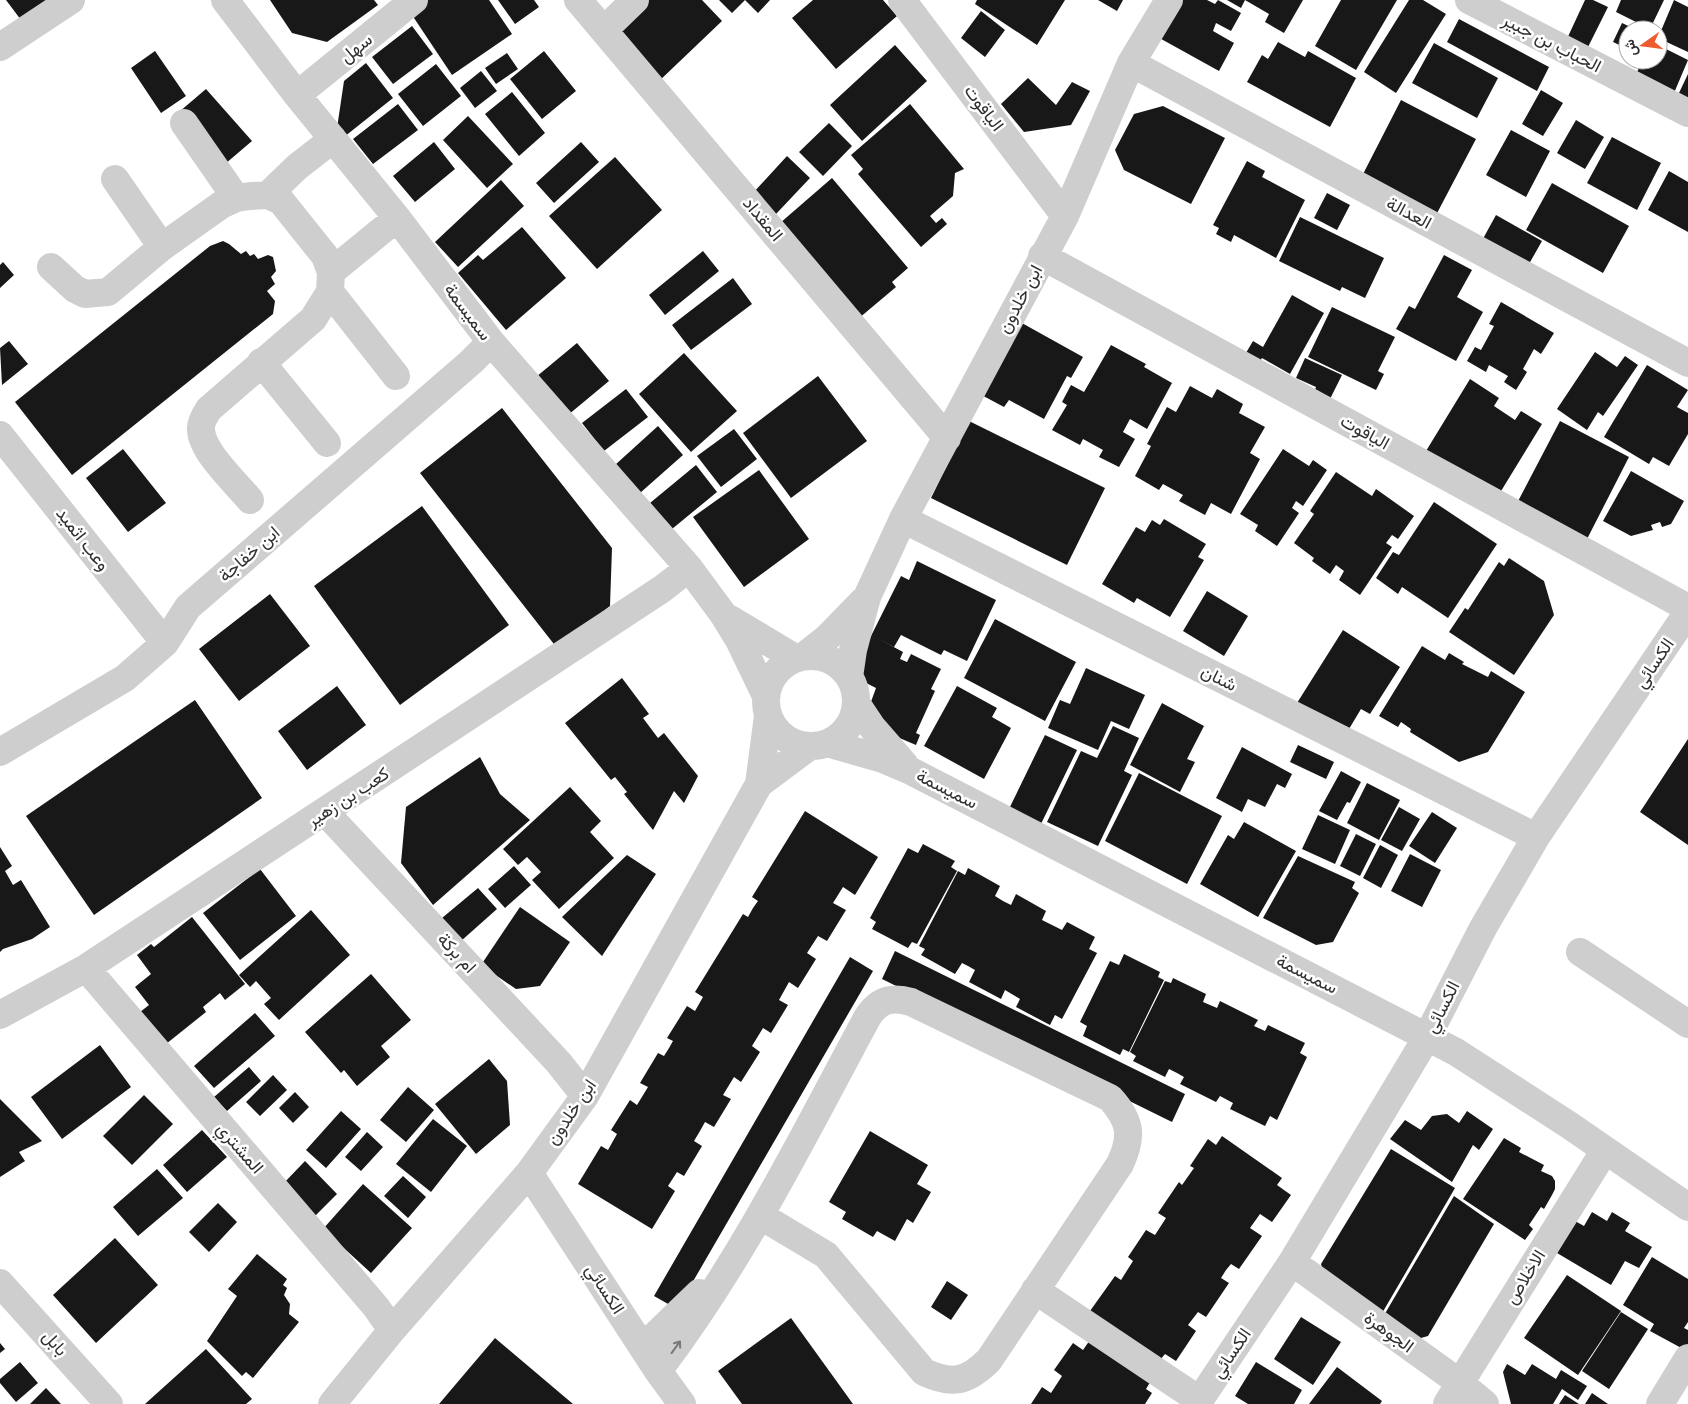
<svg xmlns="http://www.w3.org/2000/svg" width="1688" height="1404" font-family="Figtree,Vazirmatn,sans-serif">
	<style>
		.building { fill: #181818 }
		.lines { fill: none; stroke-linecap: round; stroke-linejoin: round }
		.minor { stroke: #cecece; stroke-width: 28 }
		.oneway { stroke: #787878 }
		.labels { text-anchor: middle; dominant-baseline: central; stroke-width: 5; stroke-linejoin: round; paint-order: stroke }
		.street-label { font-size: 18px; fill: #313131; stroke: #fff }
	</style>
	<rect width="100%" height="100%" fill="#fff"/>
	<path class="building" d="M6,0h58l-43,20z
		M270,0h104l4,5 -51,37 -35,-9z
		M427,0h62l23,34 -60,41 -42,-63z
		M498,0h36l5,7 -24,17z
		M644,0h58l20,21 -65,62 -48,-50z
		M719,0h26l-13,13z
		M745,0h25l-12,13z
		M813,0h70l14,16 -61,53 -44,-51z
		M977,0h88l-28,45 -62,-41z
		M1098,0h25l-6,11z
		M1173,0h34l8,4 3,-4 23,13 -10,18 -15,-8 -3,8 21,12 -15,28 -65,-36z
		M1227,0h76l-19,33 -19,-11 4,-8 -24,-14 -4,8z
		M1341,0h56l-41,70 -41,-24z
		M1409,0h14l23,14 -50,79 -32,-21z
		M1585,0h8l15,7 -23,46 -20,-10z
		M1621,0h43l-14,29 -34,-17z
		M1674,0l14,7v45l-30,-14z
		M981,11l24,19 -20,27 -24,-19z
		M1459,19l90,48 -12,24 -90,-49z
		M1622,23l15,7h-9v19l-15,-7z
		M412,26l21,28 -40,30 -21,-27z
		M1278,42l27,15 3,-6 48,27 -26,49 -83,-45 15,-27 6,4z
		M1434,43l64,35 -21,40 -65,-35z
		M895,45l32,36 -65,60 -32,-36z
		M1658,45l30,15 -14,33 -38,-19 7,-14h15z
		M155,51l31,45 -25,17 -30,-45z
		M544,51l32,40 -34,28 -32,-40z
		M507,53l11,16 -22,15 -11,-16z
		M366,63l27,35 -49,39 -7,-9 7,-47z
		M436,64l25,32 -38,30 -25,-32z
		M481,71l16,20 -22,17 -15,-20z
		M1688,74v26l-10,-5z
		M1028,78l28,27 16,-23 18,9 -19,34 -47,7 -23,-28z
		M206,89l46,52 -27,23 -46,-52z
		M1541,90l22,13 -20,33 -21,-12z
		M512,92l33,41 -26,23 -34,-42z
		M1401,100l75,39 -41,78 -74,-39z
		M398,104l20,26 -45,34 -20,-25z
		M910,104l54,65 -9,4 -2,23 -23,20 6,7 6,-5 5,6 -26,23 -63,-73 5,-5 -12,-14z
		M1163,106l62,32 -34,66 -67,-34 -9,-20 19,-36z
		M468,116l45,48 -26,24 -44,-48z
		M1576,120l28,17 -19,32 -28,-16z
		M829,123l23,23 -29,30 -24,-24z
		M1511,130l39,21 -24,46 -40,-22z
		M1612,137l49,26 -24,47 -50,-27z
		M434,142l21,27 -40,33 -22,-26z
		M581,142l18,20 -45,41 -18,-20z
		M787,156l23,22 -34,36 -23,-21z
		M615,157l47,53 -65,59 -48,-53z
		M1247,161l18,10 -3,6 43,23 -29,58 -42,-23 -3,7 -15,-8 3,-6 -6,-3z
		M1669,171l19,11v50l-40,-22z
		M832,178l76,90 -16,14 4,5 -44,37 -80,-94z
		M501,180l23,26 -66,61 -23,-25z
		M1552,183l77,43 -26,47 -77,-43z
		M1327,193l23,12 -13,25 -23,-12z
		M1496,215l46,26 -17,30 -46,-25z
		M1300,217l84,41 -19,40 -23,-11 -2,4 -61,-30z
		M522,227l44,51 -60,52 -48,-57 20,-18 5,5z
		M223,241l6,3 12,10 5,-3 4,5 4,-2 4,5 10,-4 5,2 3,14 -5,6 4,7 -8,7 8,10 -2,13 -201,161 -57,-73 195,-156z
		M703,251l16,20 -54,44 -16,-20z
		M1444,255l28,15 -15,27 26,15 -27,49 -60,-32 13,-23 6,3z
		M3,262l11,13 -14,13v-23z
		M733,278l19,26 -61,46 -19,-25z
		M1292,295l32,18 -34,61 -28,-16 -5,8 -14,-8 10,-17 10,6z
		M1501,302l53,31 -13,21 -7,-5 -11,20 4,3 -11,18 -12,-8 4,-6 -19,-11 -3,7 -19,-11 8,-14 6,3 13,-24 -5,-2z
		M1332,307l63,30 -17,34 6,3 -8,16 -68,-33z
		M1011,317l72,40 -12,21 -4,-2 -23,43 -35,-19 -5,7 -30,-16z
		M9,341l19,23 -26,21 -2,-37z
		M577,343l32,38 -41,34 -32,-38z
		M1111,345l35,19 -2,3 28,16 -25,46 -17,-10 -7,13 12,7 -16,28 -20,-10 4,-7 -20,-11 -3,6 -28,-15 15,-25 -5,-3 9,-17 13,7z
		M1595,352l22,15 8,-11 13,9 -35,51 -5,-4 -11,18 -30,-21z
		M684,353l53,58 -46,41 -52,-58z
		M1305,358l37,17 -14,28 -15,-7 3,-9 -20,-9z
		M1647,365l41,25 -11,17 11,6v21l-19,32 -16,-9 -4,7 -45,-27z
		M818,376l49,65 -76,57 -48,-65z
		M1470,379l29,19 -5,8 21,14 6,-9 21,13 -44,72 -72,-45z
		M1190,386l22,12 5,-9 26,15 -4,9 26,14 -15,26 10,6 -29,55 -20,-11 -6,12 -26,-14 4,-6 -20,-11 -4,6 -24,-14 16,-30 -4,-2 20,-37 9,5z
		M626,389l22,28 -44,34 -22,-28z
		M502,408l110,140 -2,58 -53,42 -137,-175z
		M969,421l136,67 -38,77 -136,-67z
		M1560,421l69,36 -43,84 -70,-36z
		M658,426l25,29 -43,38 -25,-28z
		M734,429l23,30 -36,28 -24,-31z
		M123,449l43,54 -38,29 -42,-54z
		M1283,449l26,17 4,-6 14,10 -24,36 -7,-5 -4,7 7,5 -22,33 -22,-15 3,-6 -18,-11z
		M696,465l21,27 -45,37 -22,-26z
		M759,470l50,69 -65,48 -51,-70z
		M1631,471l53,30 -13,23 -9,3 -2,-5 -9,3 2,5 -22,6 -28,-15z
		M1336,472l36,24 4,-7 38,27 -16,23 -6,-4 -6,8 6,4 -32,48 -21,-15 5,-9 -8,-6 -6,9 -18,-13 2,-3 -20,-15 20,-29 -4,-3z
		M1434,502l63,42 -49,74 -46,-31 -4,7 -22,-16 17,-26 6,3z
		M422,506l87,119 -109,80 -86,-119z
		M1164,519l42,25 -8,13 6,3 -34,57 -33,-19 -3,5 -32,-19 34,-57 9,5 7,-12 8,5z
		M1509,558l35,23 10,34 -40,60 -65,-43 16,-24 3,2 31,-48 5,4z
		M917,561l79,39 -29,61 -23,-11 -3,5 -40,-20 -7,12 -17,-9 26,14 -3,7 7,3 4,-8 30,15 -10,20 4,2 -19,42 4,2 -4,10 -40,-17 6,-11 -14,-7 8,-22 -14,-7 -4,-19 43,-86 8,4z
		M1207,591l41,25 -24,40 -41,-25z
		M270,594l40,52 -71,55 -40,-52z
		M995,619l81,43 -31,59 -81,-43z
		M1343,630l57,37 -30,47 -9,-5 -15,25 -49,-31z
		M1422,646l23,14 4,-7 15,9 -2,2 26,13 3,-6 34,21 -37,60 -29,10 -49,-30 1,-3 -10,-7 -3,5 -19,-11z
		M1086,668l59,27 -16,34 -18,-8 -13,29 -50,-22 12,-28 10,4z
		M622,678l27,36 -6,4 15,20 6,-5 34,43 -14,27 -10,-12 -21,39 -29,-36 3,-2 -12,-15 -4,3 -46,-57z
		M337,686l29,39 -59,45 -29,-39z
		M957,686l40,22 -5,9 19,11 -27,51 -60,-33z
		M195,700l67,98 -168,117 -68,-99z
		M1162,703l42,23 -17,33 8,3 -15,30 -50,-27z
		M1113,726l26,12 -15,33 8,4 -34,71 -51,-24 34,-71 16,7z
		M1045,735l32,15 -38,78 -32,-15z
		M1688,739v106l-48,-33z
		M1298,745l36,17 -8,17 -36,-17z
		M1242,747l50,27 -7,14 -8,-4 -12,23 -17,-8 -6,13 -26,-14z
		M480,757l20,37 30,26 -97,85 -32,-42 5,-56z
		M1341,771l20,11 -11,21 -3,-1 -10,18 -18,-9z
		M1139,773l83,43 -35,68 -82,-43z
		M1367,783l33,17 -21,40 -32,-17z
		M570,787l31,34 -11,11 24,26 -55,51 -27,-29 9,-8 -14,-15 -9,8 -15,-16z
		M1399,807l21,12 -18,32 -21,-11z
		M805,811l73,46 -23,38 -12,-8 -10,16 13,7 -19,31 -9,-5 -11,17 9,6 -18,29 -9,-6 -10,18 9,5 -17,28 -8,-5 -11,18 8,6 -19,30 -7,-5 -11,18 8,4 -17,28 -9,-5 -5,9 -6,10 8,5 -18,30 -7,-4 -9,14 7,5 -23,38 -74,-45 23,-38 7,4 5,-9 4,-7 -6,-4 19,-30 7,5 11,-18 -8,-4 18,-30 6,3 5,-8 4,-7 -6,-3 20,-32 8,5 8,-14 -8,-5 48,-78 5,3 5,-9 5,-7 -6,-4z
		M1432,812l25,16 -22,35 -26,-17z
		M1318,815l32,15 -15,34 -33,-15z
		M1244,822l52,29 -38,66 -58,-33 28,-49 6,4z
		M1356,834l20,10 -16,32 -20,-10z
		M923,844l32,17 -4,6 6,4 -40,73 -5,-2 -4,6 -36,-19 4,-7 -6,-4 38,-70 10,5z
		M1380,845l18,10 -17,33 -18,-10z
		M0,847l12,19 -7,5 8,14 8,-5 29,47 -18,12 -29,10 -3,3z
		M1410,854l31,16 -19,37 -31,-16z
		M627,855l29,19 -54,82 -40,-39z
		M1298,856l57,26 -3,6 7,5 -26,49 -17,3 -53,-27z
		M514,866l17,19 -26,23 -17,-19z
		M968,868l32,18 -5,10 8,5 8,4 5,-11 30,17 -4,9 20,10 5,-8 28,15 -6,12 8,4 -35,66 -7,-4 -5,10 -34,-18 4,-8 -15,-9 -4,9 -32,-17 6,-12 -7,-4 -6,-3 -7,11 -34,-19 4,-6 -6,-3 39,-75 7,4z
		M260,869l36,47 -56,44 -37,-47z
		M478,888l19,21 -36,32 -19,-23z
		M520,907l50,35 -30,44 -24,3 -35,-24z
		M311,910l39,45 -71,65 -15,-16 7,-6 -15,-17 -6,6 -11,-12z
		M192,917l53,67 -20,16 -5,-7 -17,14 3,5 -45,36 -26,-32 14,-11 -14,-18 16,-13 -14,-19 14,-11 3,3z
		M895,951l290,143 -13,28 -290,-143z
		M1124,954l36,18 -2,5 6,3 -35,72 -6,-3 -3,6 -37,-19 4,-10 -7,-4 30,-61 9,4z
		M850,957l23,14 -196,338 -23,-13z
		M371,974l40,46 -30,26 9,11 -33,29 -13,-16 -3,3 -36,-41z
		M1173,978l33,16 -3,8 14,6 3,-7 38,19 -4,6 11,5 3,-6 37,18 -5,10 7,4 -30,63 -7,-4 -5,10 -35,-17 3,-6 -13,-7 -4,6 -36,-18 4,-7 -7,-4 -8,-4 -4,8 -32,-16 3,-5 -6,-4 35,-71 6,2z
		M255,1013l20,23 -61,52 -20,-22z
		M100,1045l31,42 -69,52 -31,-42z
		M489,1059l18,22 3,44 -34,29 -41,-50z
		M249,1067l12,14 -34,30 -13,-14z
		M273,1075l14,15 -27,26 -14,-14z
		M408,1087l26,23 -28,32 -26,-22z
		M295,1092l14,15 -16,16 -14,-15z
		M144,1095l29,29 -41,41 -29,-29z
		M0,1099l42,42 -23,11 6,9 -25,16z
		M341,1111l20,18 -35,39 -20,-18z
		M1467,1111l26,18 -14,21 -6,-5 -21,37 -62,-43 15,-19 16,10 11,-14 15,-2 12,9z
		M433,1119l34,27 -36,46 -35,-28z
		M202,1130l25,27 -40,35 -24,-27z
		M870,1131l58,34 -11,19 14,8 -18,31 -6,-4 -12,22 -18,-10 -4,6 -31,-18 4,-7 -17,-10z
		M367,1132l16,15 -22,24 -16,-14z
		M1222,1136l60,42 -5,7 14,10 -19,27 -12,-8 -10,14 12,8 -23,33 -8,-5 -5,6 -5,8 8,5 -23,34 -8,-5 -10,13 8,6 -20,30 -11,-7 -5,6 -70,-49 25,-35 6,4 12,-19 -5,-4 18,-27 9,5 11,-17 -8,-5 21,-31 3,3 12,-17 -4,-2 18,-27 8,6z
		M1504,1138l17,10 -2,4 25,13 -3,6 11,5 3,5v8l-3,6 -8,14 -3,-2 -12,18 4,4 -8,11 -62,-41z
		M1391,1149l64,39 -74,127 -56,-38 -4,-13z
		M305,1161l32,33 -22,22 -32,-32z
		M157,1169l26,29 -45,38 -25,-29z
		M403,1176l23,21 -18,21 -24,-22z
		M363,1184l49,44 -41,45 -48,-44z
		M1454,1196l40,28 -66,112 -14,4 -31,-23z
		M218,1203l19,19 -28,30 -20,-20z
		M1592,1212l15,9 5,-9 18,11 -5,8 27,16 -13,21 -14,-7 -14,24 -54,-32 18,-32 9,5z
		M115,1238l43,47 -62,58 -43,-48z
		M257,1254l30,25 -4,6 4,3 -3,7 6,9 -1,10 10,8 -46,56 -7,-6 -4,4 -35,-35 30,-45 -9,-7z
		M1652,1257l36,22v43l-4,6 4,2v15l-3,5 -35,-19 4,-7 -31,-19z
		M1567,1275l54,36 -43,64 -54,-37z
		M947,1281l21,14 -17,25 -20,-13z
		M1621,1312l27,17 -39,60 -27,-18z
		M1301,1317l40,25 -28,43 -39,-26z
		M791,1318l62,86h-111l-24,-33z
		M1092,1337l60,42 -6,10 6,4 -7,11h-114l11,-17 9,6 11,-17 -8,-6 19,-27 10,7z
		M495,1338l78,66h-134z
		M0,1343l5,6 -5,4z
		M206,1349l46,50 -6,5h-101z
		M20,1362l18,21 -22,19 -16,-19v-4z
		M1256,1362l46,28 -8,14h-46l-13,-8z
		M1507,1364l18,11 7,-11 24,15 5,-9 26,16 -9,14 -16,-11 -9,15h-42l-8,-32z
		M1337,1367l45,34 -2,3h-71z
		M46,1388l15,16h-31z
		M1592,1393l16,11h-23z
		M1565,1395l14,9h-20z"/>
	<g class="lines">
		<path class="minor" d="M225,0l72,95 100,123 94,124 198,226 34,46 16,26 27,56
			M578,0l369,438
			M902,0l163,216
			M1469,0l219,113
			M604,30l31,-30
			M0,47l71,-47
			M1131,63l557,300
			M297,95l117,-95
			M184,123l52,75
			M115,179l47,68
			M268,195l29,-28 36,-28
			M1042,256l646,352
			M51,267l24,22 10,5 23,-2 54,-45 59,-42 15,-7 14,-2 18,-1 13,6 44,55 6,16 -1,20 -17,27 -104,90c-4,6 -9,14 -8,21 1,22 35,53 49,70
			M331,272l66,-54
			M330,292l66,84
			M261,362l66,81
			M0,435l165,208
			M903,519l633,318
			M730,619l65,39
			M804,656l23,-18 37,-38
			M766 701a45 45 0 1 1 90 0a45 45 0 1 1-90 0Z
			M849,677l4,-27 14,-53 36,-78 162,-303 66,-153 38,-63
			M856,703l16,24 33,38
			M827,743l56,16 26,11 547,282 113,73 119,82
			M0,752l125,-74 40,-35 23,-36 283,-245 20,-20
			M759,784l51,-38
			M325,812l234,251 26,33
			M1580,952l108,72
			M86,968l290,339 16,23
			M0,1015l86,-47 576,-379 27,-21
			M529,1173l129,198 24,33
			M1292,1262l168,121 25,21
			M0,1283l109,121
			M1035,1290l164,110
			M643,1347l56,-54
			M658,1371c83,-109 144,-232 209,-353 11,-18 24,-22 44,-16l199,96c21,23 23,38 10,66l-131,196c-22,22 -37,25 -65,12l-98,-117 -65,-39
			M332,1404l60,-74 137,-157 56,-77 174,-312 9,-68
			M1197,1404l95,-142 135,-225 56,-109 53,-91 152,-225
			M1447,1404l158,-254
			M1660,1404l28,-46"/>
	</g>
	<defs><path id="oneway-shaft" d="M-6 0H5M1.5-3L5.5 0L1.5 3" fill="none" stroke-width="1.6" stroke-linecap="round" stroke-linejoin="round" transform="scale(1.25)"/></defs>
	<use class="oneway" href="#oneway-shaft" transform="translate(676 1347) rotate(-54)"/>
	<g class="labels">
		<g class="street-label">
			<text transform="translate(1552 43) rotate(27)">الحباب بن جبير</text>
			<text transform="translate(356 48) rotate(-39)">سهل</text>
			<text transform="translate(984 108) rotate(53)">الياقوت</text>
			<text transform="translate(1409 213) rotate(28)">العدالة</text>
			<text transform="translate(763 219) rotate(50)">المقداد</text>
			<text transform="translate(1020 299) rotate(-62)">ابن خلدون</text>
			<text transform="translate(468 312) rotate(53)">سميسمة</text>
			<text transform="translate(1365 432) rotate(29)">الياقوت</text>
			<text transform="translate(83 539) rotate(52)">وعب اثميد</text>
			<text transform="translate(249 554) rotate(-41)">ابن خفاجة</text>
			<text transform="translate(1654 663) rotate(-56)">الكسائي</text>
			<text transform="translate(1219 678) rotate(27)">شنان</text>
			<text transform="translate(947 789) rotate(27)">سميسمة</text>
			<text transform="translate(348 797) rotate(-33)">كعب بن زهير</text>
			<text transform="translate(457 953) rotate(47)">ام بركة</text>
			<text transform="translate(1307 974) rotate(27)">سميسمة</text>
			<text transform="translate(1442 1007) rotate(-63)">الكسائي</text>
			<text transform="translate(571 1112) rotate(-56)">ابن خلدون</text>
			<text transform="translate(240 1148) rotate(49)">المشتري</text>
			<text transform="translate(1525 1277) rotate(-58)">الاخلاص</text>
			<text transform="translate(605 1289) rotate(57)">الكسائي</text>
			<text transform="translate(1389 1332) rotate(36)">الجوهرة</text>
			<text transform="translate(55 1343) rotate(48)">بابل</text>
			<text transform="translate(1231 1353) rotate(-56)">الكسائي</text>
		</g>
	</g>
	<g transform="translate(1643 45) rotate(256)"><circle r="24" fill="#ffffff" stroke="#adadad"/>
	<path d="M0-4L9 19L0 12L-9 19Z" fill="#ee5c2d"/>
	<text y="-8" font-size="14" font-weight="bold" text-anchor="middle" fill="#313131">ش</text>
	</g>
</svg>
